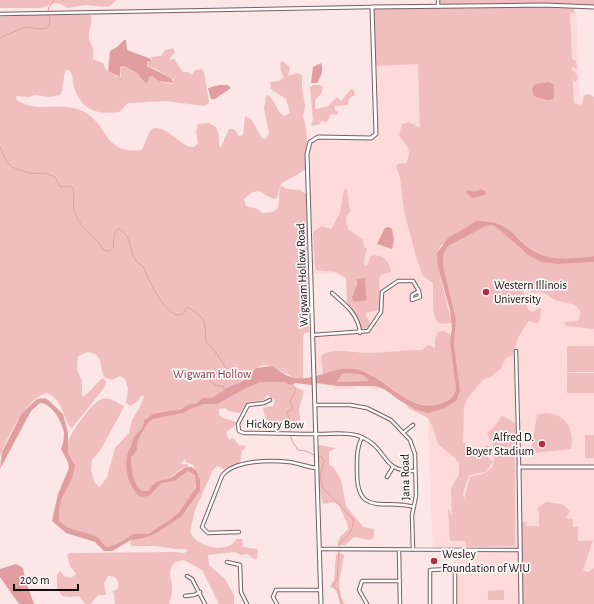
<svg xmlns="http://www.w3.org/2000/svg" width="594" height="604" font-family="'Alegreya Sans',sans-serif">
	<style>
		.built { fill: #fedadb }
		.green { fill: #f1bec0; fill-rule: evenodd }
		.water { fill: #e09ea0; fill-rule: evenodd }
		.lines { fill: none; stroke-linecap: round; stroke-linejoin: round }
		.stream { stroke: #e09ea0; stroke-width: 1 }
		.minor-casing { stroke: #775f60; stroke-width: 4.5 }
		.tertiary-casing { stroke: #775f60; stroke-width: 5 }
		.minor { stroke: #fff; stroke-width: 2.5 }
		.tertiary { stroke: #fff; stroke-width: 3 }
		.poi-dot { fill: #ba2943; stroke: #fdf8f8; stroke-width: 1.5 }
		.labels { text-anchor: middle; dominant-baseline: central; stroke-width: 3.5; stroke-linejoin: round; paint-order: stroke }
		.street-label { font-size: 12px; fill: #140b0b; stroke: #fdf8f8 }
		.poi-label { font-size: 12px; fill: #140b0b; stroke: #fdf8f8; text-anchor: start }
		.park-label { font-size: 12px; fill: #8a3a42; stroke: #fdf8f8 }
	</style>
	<rect width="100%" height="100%" fill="#fce6e6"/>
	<path class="built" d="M594,0l-18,6 12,268h6v330h-139l-1,-54h-21l-6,-142 -46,-24 -3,6 -21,-5 -1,4 -23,1v-5h-19l-1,-50 49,-2v-9l-9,-14 27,-1 -2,-36 -67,1 -4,-120 4,-14 3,-2h57l5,-4 -4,-127z"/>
	<path class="green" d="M0,0h117l-9,7 -23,-2 -18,3 -6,-4 -6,-1 -14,5h-41z
		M438,0h156v7l-24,-1v2l4,-1v6h-4l2,46 4,2 1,8 -5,-2v4l3,1 3,6 -3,4 -2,-3 1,24 7,2 3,-10 5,-1 5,3v159c-15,2 -37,5 -52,-1 -21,-8 -35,-36 -56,-34 -8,1 -37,20 -46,25 -8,14 9,59 11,77l-10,1 -5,-3 -3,-11v-27l-10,-7 -6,-16 -13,-49 -4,-34 -4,-10 2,-3 8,-1c7,-12 1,-17 -7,-27l3,-12 7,-2 11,6 -2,-64 -44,2 -2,-59 66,-1z
		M15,15h76c2,7 -2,13 -2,19 -1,8 3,9 4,15 1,3 0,7 0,10l10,4 3,7 12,7h3l-1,-9 4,-2 13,7 8,10 3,-1 1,-5 3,-1 7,5 14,3 1,-3 -1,-2 -19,-11 -6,-2 -1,-3 5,-3 -1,-3 10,-1 4,-6 8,-2 2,4 -6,8 5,-1 9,13h5l4,3 3,-5 7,-1 2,3 5,29 -1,3 -4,2 -38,-5 -33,2h-5l-9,9c-22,3 -38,-2 -45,-25 -2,-6 0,-12 -5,-17h-3c-4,8 -1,17 -6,25l-10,2 -15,-2 -6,2 -13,-1 1,4c19,14 43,1 63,10 30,12 21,45 62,40l8,-19 4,-3c18,0 25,19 40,19l4,-4 -2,-12 2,-7 11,-1 7,4 3,9v10l2,1 8,-18h5l5,7 4,-1 2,-19 6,3 11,19 3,1 4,-5 -5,-26 2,-12 2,-1c8,6 7,15 16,21l6,-3 -4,-14 -15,-10 -1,-7 9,-1 5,-4 -3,-5 -1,-9 2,-2 8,6 -2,9 9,-3 5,2v13l3,17 -2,12c7,17 2,35 2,53l-23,13 -3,6 -2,9 -2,1c-14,-3 -14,-16 -31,0l2,7 12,3 4,4c25,0 13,-13 19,-27l7,3 12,1 6,4 3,138 -5,2 -1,3v41c-20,1 -29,-20 -47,-10 -6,3 -11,10 -17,15l26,-5 1,4h18l20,9 -5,18 1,11 -15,4 -19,-4 -3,-11 2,-2 8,-1 2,-6 -8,-5 -4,5 -16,3 -7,10 -11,-2 -4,-3 -6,1v6c5,5 12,4 18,8l-2,3 -9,6 3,8 4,-2 7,8 4,-1 2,2 -4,4 -2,13 -17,5 -6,-3 -4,4 -18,40 -5,21c4,16 39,24 46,8h6l1,6 -2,2 17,2 -1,10h-3l-7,-5 -6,1 -6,-3 -27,3 1,10 16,14 9,16v9h-15l-17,-34 -18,-10 -9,2c-8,10 -4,14 -3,25 1,5 -2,12 -3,17h-54l-1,-11 -2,-1 6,-3c1,-8 -1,-14 -10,-13l-4,7 2,12h-8l-7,9h-6l-6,-8 -9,1 -8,-1 -5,-9v-12l3,-4 4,5 7,2 5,-4 -6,-8 -3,-11 3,-2 104,-1 10,1 4,-2 -3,-2h-10l-19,-3h-24l-2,-4 3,-3 12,-1 12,-5 25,-17 5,-6 13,-19v-12l-7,-14 -7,-3 -1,-3 -4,5h6l2,3c-7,0 -11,5 -17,9 -10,7 -13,1 -24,15h-6c-10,-9 -10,-21 -11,-33l6,-8 1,-10 12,-20 6,-2 27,-5v-5l-36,9 -4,5 -1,6 -9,10c0,7 -3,8 -5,14 -5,15 6,31 12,45l13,-5 9,-9 13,-2 13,-10 8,7 -1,13 -20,25 -27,18h-15l-16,10 -11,3 -10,-10 -18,-5 -13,-6 -6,-5c-2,-17 5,-32 14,-45 -2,-10 -7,-22 -5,-33 2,-10 24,-41 34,-44 7,-2 17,4 22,8l-24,44 -8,9 -1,11 4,12 5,4 7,-10 8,-29 14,-15 3,-13 8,-13 4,-11h-3l-3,5 -8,5 -4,-4 2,-13 -3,-10 -5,-3 -8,4 -8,-3c-5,-11 0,-23 -16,-25l-10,4 -1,14 5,11v16c9,-4 13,-14 21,-19l3,4 -2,6 -32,40c-9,-5 -7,-27 -25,-35 -21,5 -40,44 -47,64v-440z
		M313,85h7l3,2 -2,7 -6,6v8l2,1 11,-3 9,-9 4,4 10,-12 3,1 1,5 -6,4 -1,6 -13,1v4l3,2 -1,3 -6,-1 -4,8 -6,-1 -1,3 -7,2 -2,-2 2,-4 -3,-33z
		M347,188l2,18 2,5 -4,4 -1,8 3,7 14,9 1,8 3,2 -3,10v6l3,1 3,-9 5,-2c10,2 15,7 16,17l-10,3 -2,3 1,32 -15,3 5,11 -3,4 -7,1 -1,-4 -12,-19 -1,-28 -11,-6 -19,-2 -1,-3 -2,-35 9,-6 9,3 9,-16 4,-23zM365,278l2,21 -13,3c-2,-9 4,-14 2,-22z
		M493,225c10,5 16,14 24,21 27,23 44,17 77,16v67l-28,-3 -2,-4 14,-1c9,-16 -10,-18 -20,-20 -5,-1 -9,-6 -14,-8 -5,-1 -9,0 -13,-1l-9,-9h-3l4,6 5,21 5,2 5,-4h3l-1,12 -3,4 -8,-3 -4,5 -7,12 -6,18 -6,2 -5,10 -9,8 -9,4 -14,16 -5,10 -1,36 4,4 14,3 5,-4 5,2 -1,4 -6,3 9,8 -8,10 -16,3 -6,18 1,6 6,-22 13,-3 10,-7 1,-11 -4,1 -1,-3 5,-2 -1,-7 -6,-12 8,-7 7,-10 13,7v123l-49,1v-6h-16l-2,-32 4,6 -1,-26 8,-15v-11l-4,-5 -17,-14 -5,-16 -5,-10 -20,-10 -1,-3 9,5 13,2 30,-16 -5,-51 2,-26 -13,-53v-11l5,-9 38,-20z
		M443,331l7,3 6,55c-2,9 -6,11 -14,14 -30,11 -51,-20 -76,-31 -9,-3 -35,-1 -43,2l-2,-18c9,-10 39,-2 51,-3 17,-1 33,-3 50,-3l6,-5 7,3v-9l3,-7z
		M567,346h27v26h-27z
		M347,373l16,2 6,6 -32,1 4,-7z
		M567,373h27v20h-27z
		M546,413c21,1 29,18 25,36l-36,4 -4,-3 6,-35z
		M585,435h9v23h-9z
		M319,445l17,3 -7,4v12l5,4 7,12 5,26 17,21 11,2v8l-4,3 -16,-3 -9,8h-8l3,-8 8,-8v-3l-9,-21 -5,-3 -10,2c-6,-9 -8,-48 -5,-59z
		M546,502l16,2 8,7 -4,7 7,1v8h5v14l15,-1 -10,30 5,2 6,-4v36h-73l-1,-83 6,1v4h13v-13l-2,-5z
		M339,553l4,1 1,2 -5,27 2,14 4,7h-5l-3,-13 -7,-5 4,-6 2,-25z
		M504,590v10h-16v-9z"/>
	<path class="water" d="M124,40h2l1,10 24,9v2l-4,1v4l24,12 3,5 -15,-2 -7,-5 -3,1 -1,5 -3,1 -8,-10 -13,-7 -4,1v10l-12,-6 2,-20 7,-4z
		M321,63c3,6 0,14 -4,20h-6l2,-16z
		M549,82l5,3v14l-7,1 -13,-4 -2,-7 3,-5z
		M219,85h9l3,3 -16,11h-4l-3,-11z
		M481,189l4,2 1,4 -14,3 -6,-6 1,-2 7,2z
		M477,221c38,-2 35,22 65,34 15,6 37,3 52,1v6l-36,2 -16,-2 -14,-7 -28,-25 -7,-5 -7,1 -38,20 -5,9v11l13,53 -2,26 6,46 -4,10 -11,7 -16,5 -13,-3 -17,-10 -15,-11 -9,-3h-37l-21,-3 -6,2 -15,-2 -6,2 -6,-3h-23l-15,6 -29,16h-13l-14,5 -7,4 -30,6 -5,4 -10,17 -1,10 -6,8c1,12 1,24 11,33h6c11,-15 13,-8 24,-14 8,-5 10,-10 19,-10l5,3 4,9v12l-18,25 -25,17 -12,5 -14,2 -19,11h-8l-9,-9 -29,-9 -14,-12 6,-27 11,-26 -1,-6 -7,-13c2,-5 3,-10 3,-16 -1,-10 -13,-31 -24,-30l-9,8 -31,58 2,-17 20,-39 15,-14 8,-1 3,2 15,14 5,19v21l7,11 -2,11 -12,24 -2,10v11c13,12 25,9 38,16 3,3 6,7 9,10l11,-3 16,-10h15l23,-15 7,-6 18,-25 -1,-12 -7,-5 -13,10 -13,2 -13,13 -9,1c-11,-10 -16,-27 -13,-41 1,-7 6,-11 6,-18l9,-10 2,-8 9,-6 28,-5 9,-5h6l7,-6h9l15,-10 14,-6 15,-14 15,-2c7,2 13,10 21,11 21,6 42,-12 63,-8 32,6 53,47 87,34 8,-3 12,-5 14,-14l-6,-49 2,-12 -2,-18 -12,-43 -1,-14 11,-15zM347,373l16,2 6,6 -32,1 5,-8z
		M389,227l3,2 2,11 -2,9 -15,-5 8,-16z
		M365,278l2,22 -13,2 -2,-4 5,-14 -1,-5z
		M16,564l7,4 2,11 9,25h-15l-19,-27v-8z"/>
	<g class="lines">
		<path class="stream" d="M48,11l1,-4 5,-7
			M0,38l25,-11 16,2 6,-1 3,-5 -1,-9
			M0,147l6,14 6,6 17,6 19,1 7,3 5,10 10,-1 3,2c2,9 -1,16 2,25 4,15 21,23 29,37l5,1 4,-3c1,-7 0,-17 6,-19 16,8 8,31 24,37 6,14 19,44 34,49l6,-1 4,-7 2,1c19,12 15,13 17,34l6,5 14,21v3l-3,3 -11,-2 -2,9 5,4 9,2v3
			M290,431l1,-8 -4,-11 6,-3 -3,-8 6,-11 -4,-6
			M290,434l2,7 6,9 8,1 8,4
			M318,456l4,1 2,4 -4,16 3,11 30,31c1,18 -11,16 -14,28
			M339,551l-2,29 -4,5 4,5 5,14"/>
		<defs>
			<path id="minor" d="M438,0v6
				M0,14l372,-7
				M419,291l1,6 -8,3v-5z
				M332,293c13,11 27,22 28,40
				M313,335l55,-4 13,-19 1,-20 16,-11h15l6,10
				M516,351l3,116
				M270,400l-6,3 -16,2 -10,19 1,7 5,2c25,0 50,1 76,1 13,0 27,-2 39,2 31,12 20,36 56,35
				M315,405h35l17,3 24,12 19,20 5,14 1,42 -4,19 1,35
				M404,432l9,-7
				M362,437c-6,12 -5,23 -5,36 0,45 29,25 57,34
				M387,477l6,-10
				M239,532l-31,1 -6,-6 20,-51c11,-16 48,-16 67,-14 9,1 18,5 27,6
				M320,549l200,1
				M399,550l1,54
				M227,562l13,3 1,27 6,12
				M187,576l5,3 13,25
				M185,596l9,-1 6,-3
				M277,604l-4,-7 3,-7h45
				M367,604l-8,-14 3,-9h38
				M430,604v-34l21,-1 4,3v32"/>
			<path id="tertiary" d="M321,604l-14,-450 3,-12 8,-5 53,1 5,-4 -4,-127 172,-2 50,2
				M521,604l-2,-137h75"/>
		</defs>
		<use href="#minor" class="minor-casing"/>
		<use href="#tertiary" class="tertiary-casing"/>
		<use href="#minor" class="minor"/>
		<use href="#tertiary" class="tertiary"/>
	</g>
	<g class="poi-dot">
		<circle cx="486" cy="292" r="4"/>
		<circle cx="542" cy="444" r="4"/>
		<circle cx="434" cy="561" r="4"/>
	</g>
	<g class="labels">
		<g class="street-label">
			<text transform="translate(302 275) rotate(-92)">Wigwam Hollow Road</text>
			<text transform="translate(275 424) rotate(1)">Hickory Bow</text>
			<text transform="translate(405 477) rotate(-91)">Jana Road</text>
		</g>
		<g class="poi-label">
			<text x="494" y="285">Western Illinois<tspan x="494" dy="14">University</tspan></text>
			<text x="534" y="437" text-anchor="end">Alfred D.<tspan x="534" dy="14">Boyer Stadium</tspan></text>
			<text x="442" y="554">Wesley<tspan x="442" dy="14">Foundation of WIU</tspan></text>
		</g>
		<g class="park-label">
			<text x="212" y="374">Wigwam Hollow</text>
		</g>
	</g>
	<path d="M14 584v6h64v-6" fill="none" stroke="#140b0b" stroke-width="2"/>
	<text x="20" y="584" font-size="12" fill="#140b0b" stroke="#fdf8f8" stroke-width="3" paint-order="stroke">200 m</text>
</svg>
